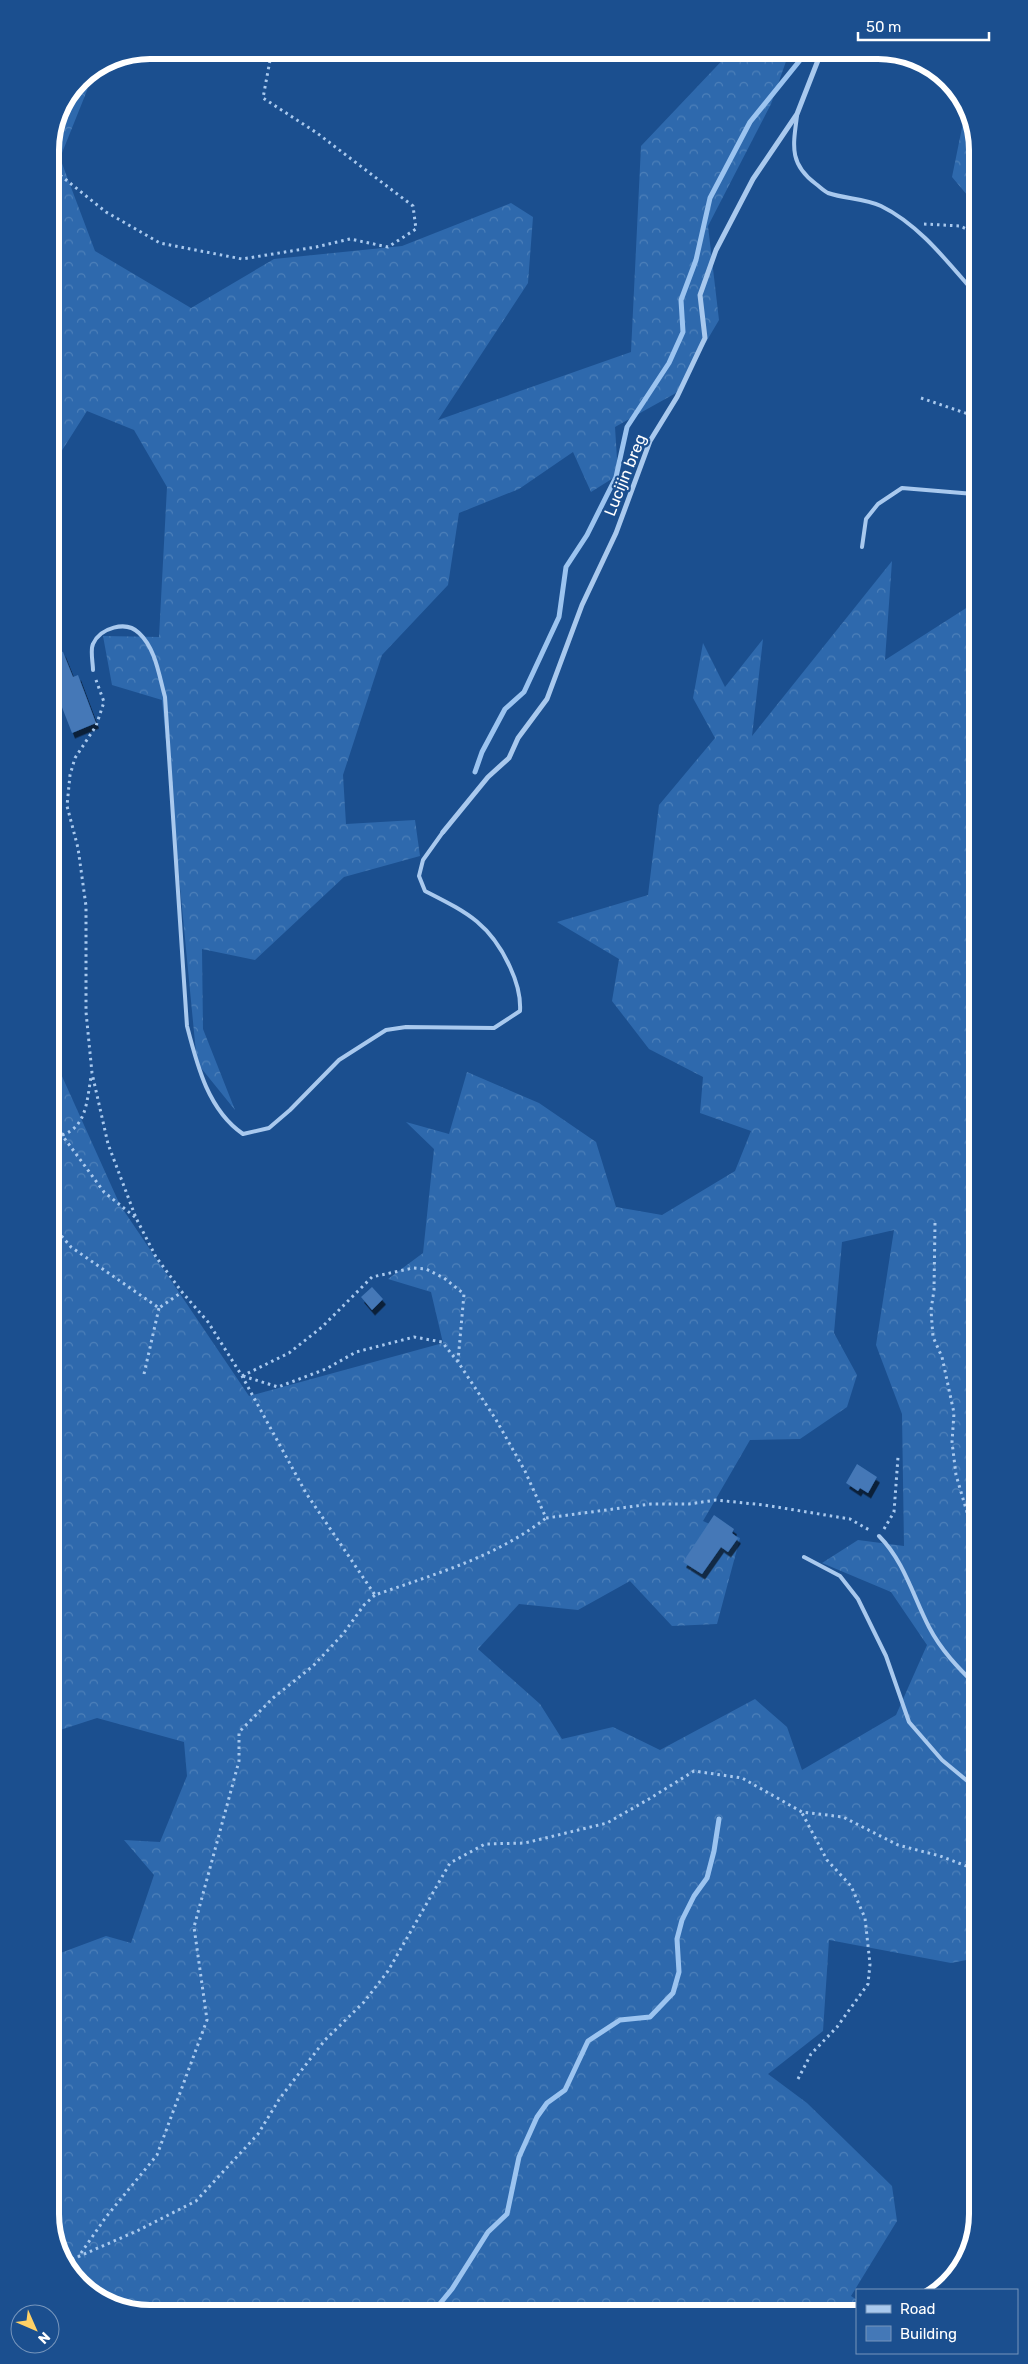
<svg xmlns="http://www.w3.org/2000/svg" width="1028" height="2364" font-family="Rubik,sans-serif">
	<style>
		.forest { fill: url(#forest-crowns); fill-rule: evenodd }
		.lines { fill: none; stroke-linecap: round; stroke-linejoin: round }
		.stream { stroke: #9cc4f0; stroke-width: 5 }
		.building { fill: #4478b7; filter: url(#shadow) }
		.path { stroke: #a9c9ee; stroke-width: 3; stroke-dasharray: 2.5 4; stroke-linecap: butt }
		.service { stroke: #a9c9ee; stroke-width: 4 }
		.minor { stroke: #a9c9ee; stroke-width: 5 }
		.labels { text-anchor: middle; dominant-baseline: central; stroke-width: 4.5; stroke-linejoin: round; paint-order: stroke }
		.street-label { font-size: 16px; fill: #fff; stroke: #1b4f8f }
		.rim { fill: none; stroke: #fff; stroke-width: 6 }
	</style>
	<defs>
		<pattern id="forest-crowns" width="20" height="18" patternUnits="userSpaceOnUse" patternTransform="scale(1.25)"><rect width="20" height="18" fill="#2e69ad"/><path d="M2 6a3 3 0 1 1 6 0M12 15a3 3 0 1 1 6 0" fill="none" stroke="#4d80b9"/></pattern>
		<filter id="shadow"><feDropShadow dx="3" dy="5.5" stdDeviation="0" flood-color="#0009"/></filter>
	</defs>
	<rect width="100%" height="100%" fill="#1b4f8f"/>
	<path class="forest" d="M732,50h58l-19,54 -63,122 11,94 -43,73 -61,34 3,48 -27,17 -18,-40 -54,37 -60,24 -11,72 -66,70 -39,120 3,49 69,-4 5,36 -76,21 -89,83 -53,-11 1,80 32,81 -38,-47 -35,-363 -50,-15 -9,-49 56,1 8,-150 -33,-57 -47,-19 -26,41 -10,-6 -1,-302c10,-36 14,-55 46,-76l-36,90 35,93 96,57 83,-49 128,-13 109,-43 22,14 -5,66 -90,137 193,-68 10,-206z
		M966,108l7,10v84l-21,-25z
		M892,561l-7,99 89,-57 3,1355 -26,5 -122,-23 -6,91 -55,43 39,29 85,83 5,35 -46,75 6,4v9l-714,5 -54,-21 -34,-47v-291l51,-19 25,7 23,-68 -30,-35 36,2 27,-66 -3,-34 -87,-24 -43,14 -2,-678 68,151 129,191 194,-53 -12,-51 -43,-13 35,-26 11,-104 -28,-27 43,12 18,-62 72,31 57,39 20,65 46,8 73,-44 16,-40 -51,-18 3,-36 -54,-28 -37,-48 7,-42 -62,-37 91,-27 11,-90 56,-67 -22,-40 10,-55 22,44 38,-48 -11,97zM894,1230l-18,115 26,69 2,132 -46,-6 -36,23 69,29 36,53 -31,70 -94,55 -15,-43 -32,-28 -95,51 -47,-23 -51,12 -22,-35 -62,-55 41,-45 59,6 52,-29 42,45 45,-2 23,-86 -37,-17 47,-81 50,-1 47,-32 10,-32 -23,-42 8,-91z"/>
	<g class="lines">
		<path class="stream" d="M475,772l7,-20 23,-43 19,-17 35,-75 7,-50 21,-32 29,-58 11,-50 42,-64 14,-31 -2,-32 15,-40 14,-62 40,-76 51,-63 2,-9
			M433,2312l19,-23 36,-57 19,-18 12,-57 18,-40 10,-14 18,-13 23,-49 32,-21 30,-3 23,-24 6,-21 -2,-33 5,-19 12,-24 13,-18 7,-27 5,-32"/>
	</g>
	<path class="building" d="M51,646l12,6 10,25 5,-2 18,48 -24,10 -21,-54z
		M372,1287l11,12 -11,11 -11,-13z
		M857,1464l20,13 -9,16 -8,-5 -2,3 -12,-8z
		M714,1515l20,14 -2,4 6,5 -10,14 -7,-5 -19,27 -19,-12z"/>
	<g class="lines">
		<path class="path" d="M50,167l56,45 54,31 82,16 74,-12 34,-8 38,8 28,-18 -3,-23 -96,-73 -54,-35 8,-43 3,-5
			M924,224l36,2 13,6
			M921,398l53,18
			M96,680l8,22 -8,24 -21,32 -5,17 -3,31 11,42 8,58v106l6,61 16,71 28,74 20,39 26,35 26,30 34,54 64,117 69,102c60,-21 121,-38 171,-77
			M53,1115l9,20 42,57 31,25
			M62,1135c25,-8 25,-36 29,-58
			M935,1223l-1,67 -3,20 2,27 9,20 12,56 -2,29 4,33 13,44 5,73 2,7
			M53,1226l18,21 88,61 23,-16
			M144,1374l15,-66
			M242,1376l47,-23 33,-26 50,-50 41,-9 13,1 18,9 20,16 -6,67
			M243,1376l35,11 48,-18 30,-17 58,-15 28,5 16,20 37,56 30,53 21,47 105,-14h38l27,-4 48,5 86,14 21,12
			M884,1529l10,-17 4,-55
			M798,2079l13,-25 26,-27 31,-43 2,-20 -5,-46 -14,-32 -24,-26 -25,-47
			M81,2253l25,-36 51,-62 50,-135 -13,-93 45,-166v-29l34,-34 40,-32 30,-32 21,-29 11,-10
			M66,2262l71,-31 59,-30 62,-67 22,-36 45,-58 39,-38 24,-31 62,-108 35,-19 40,-1 82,-20 42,-24 45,-28 48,7 60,34 41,5 55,28 42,11 37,14"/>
		<path class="service" d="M797,116c-4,30 -8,48 19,68 4,3 8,7 12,9 17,6 36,5 53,13 37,18 65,54 92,85
			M862,547l4,-28 12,-15 24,-16 72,6
			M93,670c0,-7 -3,-20 0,-26 7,-16 33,-24 46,-11 17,16 20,43 26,64l22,329c10,39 21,84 56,108l26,-6 21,-18 49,-50 47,-30 20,-3 88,1 26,-17c1,-16 -3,-29 -10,-44 -20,-44 -44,-55 -85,-76l-6,-15 4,-16 20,-28
			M879,1536c25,25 34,60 50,91 12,23 29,41 48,59
			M804,1557l36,19 18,23 28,57 23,66 33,38 35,29"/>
		<path class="minor" d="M443,832l45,-55 21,-19 9,-20 29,-39 35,-94 34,-72 34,-92 27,-44 28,-59 -5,-43 16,-45 37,-71 44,-65 25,-64"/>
	</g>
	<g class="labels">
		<g class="street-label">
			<text transform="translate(625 475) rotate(-68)">Lucijin breg</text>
		</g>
	</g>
	<path d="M0 0H1028V2364H0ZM150 59H878A91 91 0 0 1 969 150V2214A91 91 0 0 1 878 2305H150A91 91 0 0 1 59 2214V150A91 91 0 0 1 150 59Z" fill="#1b4f8f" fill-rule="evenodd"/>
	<path class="rim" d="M150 59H878A91 91 0 0 1 969 150V2214A91 91 0 0 1 878 2305H150A91 91 0 0 1 59 2214V150A91 91 0 0 1 150 59Z"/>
	<rect x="856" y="2289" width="162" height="65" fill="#1b4f8f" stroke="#7695bc"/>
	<rect x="866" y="2305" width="25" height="8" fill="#a9c9ee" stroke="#7695bc"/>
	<text x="900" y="2314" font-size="15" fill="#ffffff">Road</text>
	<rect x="866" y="2326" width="25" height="15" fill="#4478b7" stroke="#7695bc"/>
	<text x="900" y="2339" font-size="15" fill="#ffffff">Building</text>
	<g transform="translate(35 2329) rotate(135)"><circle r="24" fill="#1b4f8f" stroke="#7695bc"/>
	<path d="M0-4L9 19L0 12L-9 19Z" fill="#ffd166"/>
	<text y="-8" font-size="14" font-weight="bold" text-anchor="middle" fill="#ffffff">N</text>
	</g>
	<path d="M858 32v8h131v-8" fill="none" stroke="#ffffff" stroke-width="2.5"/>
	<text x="866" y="32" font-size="15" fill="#ffffff" stroke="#1b4f8f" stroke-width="4" paint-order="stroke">50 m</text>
</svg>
